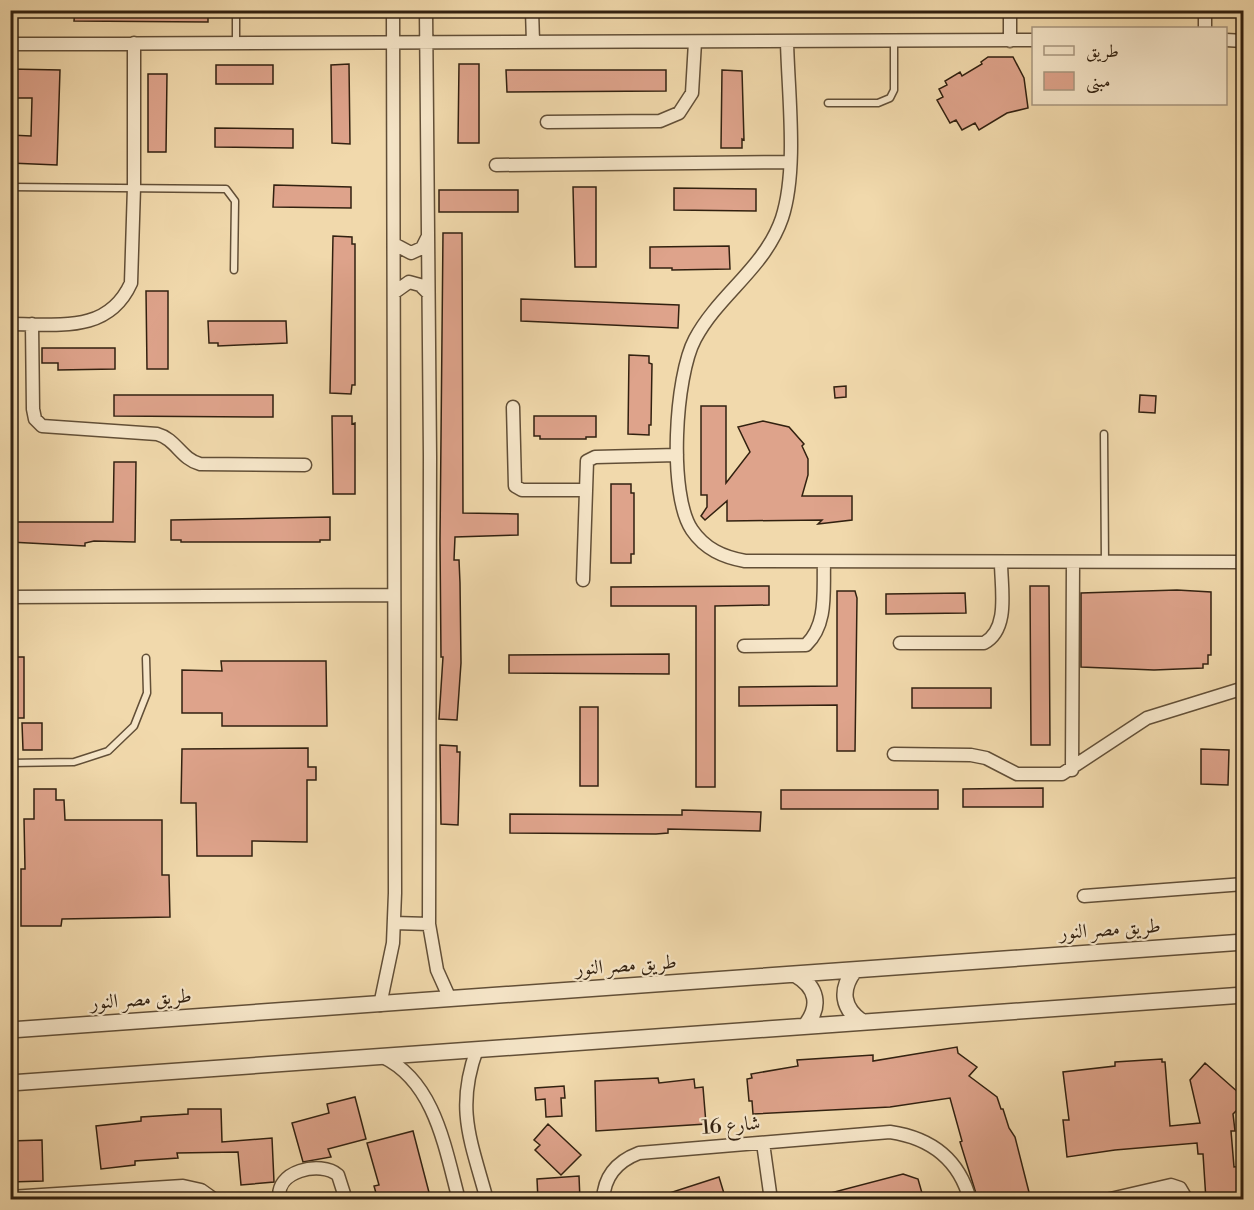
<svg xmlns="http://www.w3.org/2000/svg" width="1254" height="1210" font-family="'Libre Bodoni',Amiri,serif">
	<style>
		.building { fill: #dea38b; stroke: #322110; stroke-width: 1.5 }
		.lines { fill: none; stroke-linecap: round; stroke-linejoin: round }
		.service-casing { stroke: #624f37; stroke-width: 9 }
		.minor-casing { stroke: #624f37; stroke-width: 15 }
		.tertiary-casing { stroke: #624f37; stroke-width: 18 }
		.service { stroke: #f6e6c9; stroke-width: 6 }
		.minor { stroke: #f6e6c9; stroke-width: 12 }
		.tertiary { stroke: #f6e6c9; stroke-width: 15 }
		.labels { text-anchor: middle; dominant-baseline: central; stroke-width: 4.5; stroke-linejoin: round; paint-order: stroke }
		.street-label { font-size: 20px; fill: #322110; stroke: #f6e6c9 }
	</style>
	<rect width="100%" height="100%" fill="#f1d9ac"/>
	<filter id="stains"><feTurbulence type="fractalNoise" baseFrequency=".00333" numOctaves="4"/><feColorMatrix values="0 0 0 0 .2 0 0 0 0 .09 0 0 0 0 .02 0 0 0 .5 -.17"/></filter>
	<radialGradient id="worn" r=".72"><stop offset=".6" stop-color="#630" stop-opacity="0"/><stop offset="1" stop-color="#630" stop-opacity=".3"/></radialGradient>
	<path class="building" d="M75,10h133v12l-134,-1z
		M988,57h25l11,21 4,30 -21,5 -28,17 -4,-7 -13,7 -6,-10 -6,3 -13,-23 6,-3 -4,-8 8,-4 -2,-4 15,-9 2,4 20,-12 -1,-2z
		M349,64l1,80 -18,-1 -1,-78z
		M459,64h20v79h-21z
		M216,65h57v19h-57z
		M10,69l50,1 -3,95 -47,-2v-28l21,1 1,-38h-22z
		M506,70h160v21l-159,1z
		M722,70l20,1 2,69 -2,-1v9h-21z
		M148,74h19l-1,78h-18z
		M215,128l78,1v19l-78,-1z
		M274,185l77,2v21l-78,-1z
		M573,187h23v80h-21z
		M674,188l82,1v22l-82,-1z
		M439,190h79v22h-79z
		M443,233h19l1,280 55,1v21l-63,2 -1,23h5l1,23 1,80 -4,57 -18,-1 4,-62h-2l-1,-116z
		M333,236l19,1v7h3v141h-3l-1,9 -21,-1z
		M729,246l1,23 -58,1v-2h-22v-21z
		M146,291h22v78h-21z
		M521,299l158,6 -1,23 -157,-7z
		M208,321h78l1,22 -69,3v-3h-9z
		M42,348h73v21l-57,1v-7h-16z
		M629,355l20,1v7l3,1 -1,61h-2v10l-21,-1z
		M846,386v11l-11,1 -1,-11z
		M114,395h159v22l-159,-1z
		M1140,395l16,1 -1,17 -16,-1z
		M701,406h25v77l24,-31 -12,-25 25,-6 26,6 15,17 -2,2 6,13v16l-6,21h50v24l-34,4 4,-4 -95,1v-20l-22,19 -4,-4 6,-9v-12h-6z
		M332,416h20v8l3,-1v71h-22z
		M534,416h62v21h-10v2h-46v-3h-6z
		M114,462h22l-1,80 -41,-1 -9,2v3l-75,-4v-20h103z
		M611,484h20v9h3v61h-3v9h-20z
		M330,517v23h-10v2h-139v-2h-10v-20z
		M769,586v19l-54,1v181h-19v-181h-85v-19z
		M1030,586h19l1,159h-19z
		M1177,590l34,2v63h-3v9h-5v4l-49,2 -73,-3v-74z
		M837,591h18l2,7 -2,153h-18v-46l-98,1v-19l98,-1z
		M965,593l1,20 -80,1v-20z
		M669,654v20l-160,-1v-18z
		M10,657h14v61h-14z
		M221,661h105l1,65h-105v-13h-40v-43l40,1z
		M912,688h79v20h-79z
		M580,707h18v79h-18z
		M22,723h20v27h-19z
		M440,745l17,1v6h3l-2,73 -17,-1z
		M308,748v19h8v13h-9v62l-55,-1v15h-55l-1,-53h-15l1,-54z
		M1201,749l28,1 -1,35 -27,-1z
		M1043,788v19h-80v-18z
		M34,789h22v11h8l1,20h97v55h7l1,42 -108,2 -1,7h-40v-57h4l-1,-50h10z
		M781,790h157v19h-157z
		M682,810l79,2 -1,19 -92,-2v4l-12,1 -146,-1v-19l172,1z
		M957,1047l1,6 19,14 -8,9 28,21 4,12h2l6,19 6,9 16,63h-53l-18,-58 2,-1 -12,-43 -60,9 -137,7 -1,-13h-3l-2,-22 5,-1 -1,-4 47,-8 -1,-6 76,-5v6z
		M1162,1059v3h3l5,64 30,-3 -10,-43 15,-17 34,30 1,14 -7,7 2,17h-4l3,36 10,-1v34h-38l-3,-46h-5l-1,-11 -82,7 -48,7 -4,-37h6l-6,-48 52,-6v-4z
		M658,1078l1,5 35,-4 1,9 8,-1 3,37 -110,7 -1,-50z
		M564,1086l1,12h-4l1,18 -16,1 -1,-18 -9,1 -1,-12z
		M355,1097l11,42 -38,10 3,8 -28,5 -11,-39 37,-10 -2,-9z
		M188,1109h33l1,33 50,-4 2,44 -33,3 -3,-33 -61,1 1,5 -43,3v4l-34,4 -5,-43 45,-5v-4l47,-3z
		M548,1124l33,31 -20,20 -26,-25 5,-5 -6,-5z
		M413,1131l18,69h-53l-4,-14 5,-1 -12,-42z
		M42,1140l1,41 -33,1v-41z
		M903,1174l15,5 6,21h-104l-1,-4z
		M579,1176l1,24h-42l-1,-21z
		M719,1177l7,23h-69v-3z"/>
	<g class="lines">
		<defs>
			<path id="service" d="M236,10v33
				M828,103h50l12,-5 4,-8v-49
				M10,187l216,2 9,12 -1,69
				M1104,434l1,129
				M10,763l64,-1 34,-11 26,-25 13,-33 -1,-35"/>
			<path id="minor" d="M426,10l4,446 -1,468 8,46 13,29
				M532,10l1,32
				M1205,10v18
				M1226,40l18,1
				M787,41c1,52 11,128 -5,177 -17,50 -63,76 -87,121 -20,37 -27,156 -3,191 13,19 31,27 53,31l499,1
				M1010,41v-31
				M10,44l1024,-4
				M547,122l113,-1 19,-8 13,-20 3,-51
				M496,165l293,-3
				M396,245l15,8 11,-5 5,-10
				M395,292l14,-10 11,3 8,8
				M10,324c48,0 98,10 121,-41l3,-96v-144
				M32,324l1,85 2,10 7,7 115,8c19,5 24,25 43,30l105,1
				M513,407l2,79 7,4h63
				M583,580l4,-119 8,-4 82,-2
				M10,597l383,-2
				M900,643h84c26,-14 17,-55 17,-81
				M744,646l62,-1c22,-21 17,-54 18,-82
				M894,754l77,1 15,3 31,16h45l85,-56 97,-30
				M1072,770l1,-207
				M1084,896l160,-12
				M394,923l35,1
				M380,1005l13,-62 2,-50 -2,-883
				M477,1049c-22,60 -6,92 10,151
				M383,1057c52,25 62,91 76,143
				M763,1143l8,57
				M10,1197l173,-11 18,4 14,10
				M280,1200c-7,-29 41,-40 58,-25l8,25
				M603,1200c1,-24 15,-39 36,-47l251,-21c41,6 69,27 80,68
				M1106,1200l65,-15 9,3 7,12"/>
			<path id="tertiary" d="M854,971c-14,19 -12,37 8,51
				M796,975c21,12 25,31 10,50
				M10,1030l1234,-88
				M10,1083l1234,-88"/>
		</defs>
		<use href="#service" class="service-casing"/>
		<use href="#minor" class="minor-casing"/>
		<use href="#tertiary" class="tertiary-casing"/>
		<use href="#service" class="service"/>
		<use href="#minor" class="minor"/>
		<use href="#tertiary" class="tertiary"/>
	</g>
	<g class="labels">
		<g class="street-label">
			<text transform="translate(1110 930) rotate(-4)">طريق مصر النور</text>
			<text transform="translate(626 966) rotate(-4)">طريق مصر النور</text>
			<text transform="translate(141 1000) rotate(-4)">طريق مصر النور</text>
			<text transform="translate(731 1126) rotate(-5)">شارع 16</text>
		</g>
	</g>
	<rect width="1254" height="1210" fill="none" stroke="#f1d9ac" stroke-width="36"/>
	<rect x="12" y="12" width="1230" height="1186" fill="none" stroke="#322110" stroke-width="3"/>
	<rect x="18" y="18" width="1218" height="1174" fill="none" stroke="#322110" stroke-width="1.5"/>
	<rect x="1032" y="27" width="195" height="78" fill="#f6e6c9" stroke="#a8977f" stroke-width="1.5"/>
	<rect x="1044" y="46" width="30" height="9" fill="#f6e6c9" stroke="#a8977f" stroke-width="1.5"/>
	<text x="1086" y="57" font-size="18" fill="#322110">طريق</text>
	<rect x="1044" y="72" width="30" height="18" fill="#dea38b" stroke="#a8977f" stroke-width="1.5"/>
	<text x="1086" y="87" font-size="18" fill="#322110">مبنى</text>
	<rect width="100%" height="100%" filter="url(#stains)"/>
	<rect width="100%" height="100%" fill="url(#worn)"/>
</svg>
